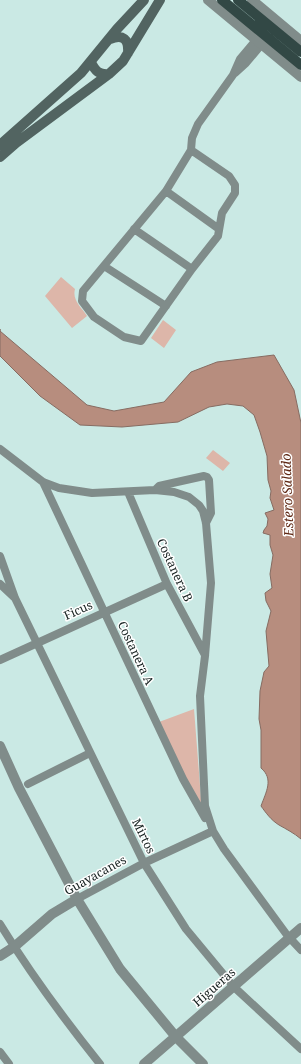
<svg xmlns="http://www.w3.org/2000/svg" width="301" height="1064" font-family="'Noto Serif',serif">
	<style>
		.green { fill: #ddb6a9 }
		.water { fill: #b78d7e; stroke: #866c62 }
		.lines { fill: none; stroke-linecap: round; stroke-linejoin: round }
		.minor { stroke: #808c8a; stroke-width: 8 }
		.tertiary { stroke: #808c8a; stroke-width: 10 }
		.secondary { stroke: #526461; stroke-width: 10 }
		.primary { stroke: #324845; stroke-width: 10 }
		.labels { text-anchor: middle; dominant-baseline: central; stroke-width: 3; stroke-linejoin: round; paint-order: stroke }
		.street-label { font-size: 12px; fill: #15201f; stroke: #fff }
		.water-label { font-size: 13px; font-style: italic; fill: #5f2814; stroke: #fff }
	</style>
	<rect width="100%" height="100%" fill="#cae9e4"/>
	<path class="green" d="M61,277l14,12c-3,11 6,18 12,27l-15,12 -27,-32z
		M163,320l13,10 -12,18 -13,-10z
		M213,450l17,13 -7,8 -17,-13z
		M194,709l8,102 -43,-89z"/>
	<path class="water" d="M0,329v2l87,74 27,6 50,-9 27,-30 26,-10 57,-7 20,35 7,33v416c-7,-6 -15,-10 -22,-14 -8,-5 -13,-12 -18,-19 5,-14 13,-27 0,-38v-38l-2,-11 1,-28 4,-19 5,-6 -3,-35 5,-20 -5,-10 -1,-8 7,-5 -2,-14 3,-19 -3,-10v-10l-7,-2 1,-3 3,-4 1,-7 -3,-6 9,-3 -4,-12 1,-7 -3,-11 -1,-24 -7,-24 -6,-17 -11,-9 -16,-2 -18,3 -31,15 -56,5 -42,-2 -40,-29 -40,-40z"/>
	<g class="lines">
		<path class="minor" d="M235,73l11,-10 16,-19
			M191,150l38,26 6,9v8l-13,20 -4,23 -26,33 -51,72 -17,-4 -30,-20 -12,-16 1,-10 83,-100 25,-41 1,-12 6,-14 35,-49 7,-16 16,-19
			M166,191l53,38
			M134,229l58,40
			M104,266l62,40
			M0,449l43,33 16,6 33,5 63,-3 19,2 15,5 10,8 4,6 3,12 5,60 -6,73 -5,40 5,110 8,25 11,18 63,86 14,15
			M43,482l140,297 22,39
			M155,490l4,-4 45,-10 3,1 2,3 2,33 -5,10
			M128,492l39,92 38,71
			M0,556l15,42 129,265 42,66 48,58 67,62
			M0,584l15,14
			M0,660l167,-76
			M28,784l62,-31
			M77,899l67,-36 69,-32
			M0,924c30,49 64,95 100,140
			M0,1052l9,12"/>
		<path class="tertiary" d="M208,0l93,77
			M252,0l49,41
			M0,746l19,42 58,111 43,70 56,68 27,27
			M0,956l14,-9 38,-33 25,-15
			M144,1064l157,-136"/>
		<path class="secondary" d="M110,39c13,-5 19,0 18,14
			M91,62c4,9 8,13 18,12
			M0,145l81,-72 36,-44 27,-29
			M0,157l16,-14 93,-69 14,-13 37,-61"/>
		<path class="primary" d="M222,0l79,65
			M238,0l63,52"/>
	</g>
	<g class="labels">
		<g class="street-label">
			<text transform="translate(175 570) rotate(65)">Costanera B</text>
			<text transform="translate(78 610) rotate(-24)">Ficus</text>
			<text transform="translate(136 653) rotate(65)">Costanera A</text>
			<text transform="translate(144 836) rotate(64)">Mirtos</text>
			<text transform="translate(95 875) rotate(-29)">Guayacanes</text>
			<text transform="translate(214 987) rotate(-41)">Higueras</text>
		</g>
		<g class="water-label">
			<text transform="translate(287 495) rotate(-92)">Estero Salado</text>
		</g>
	</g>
</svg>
